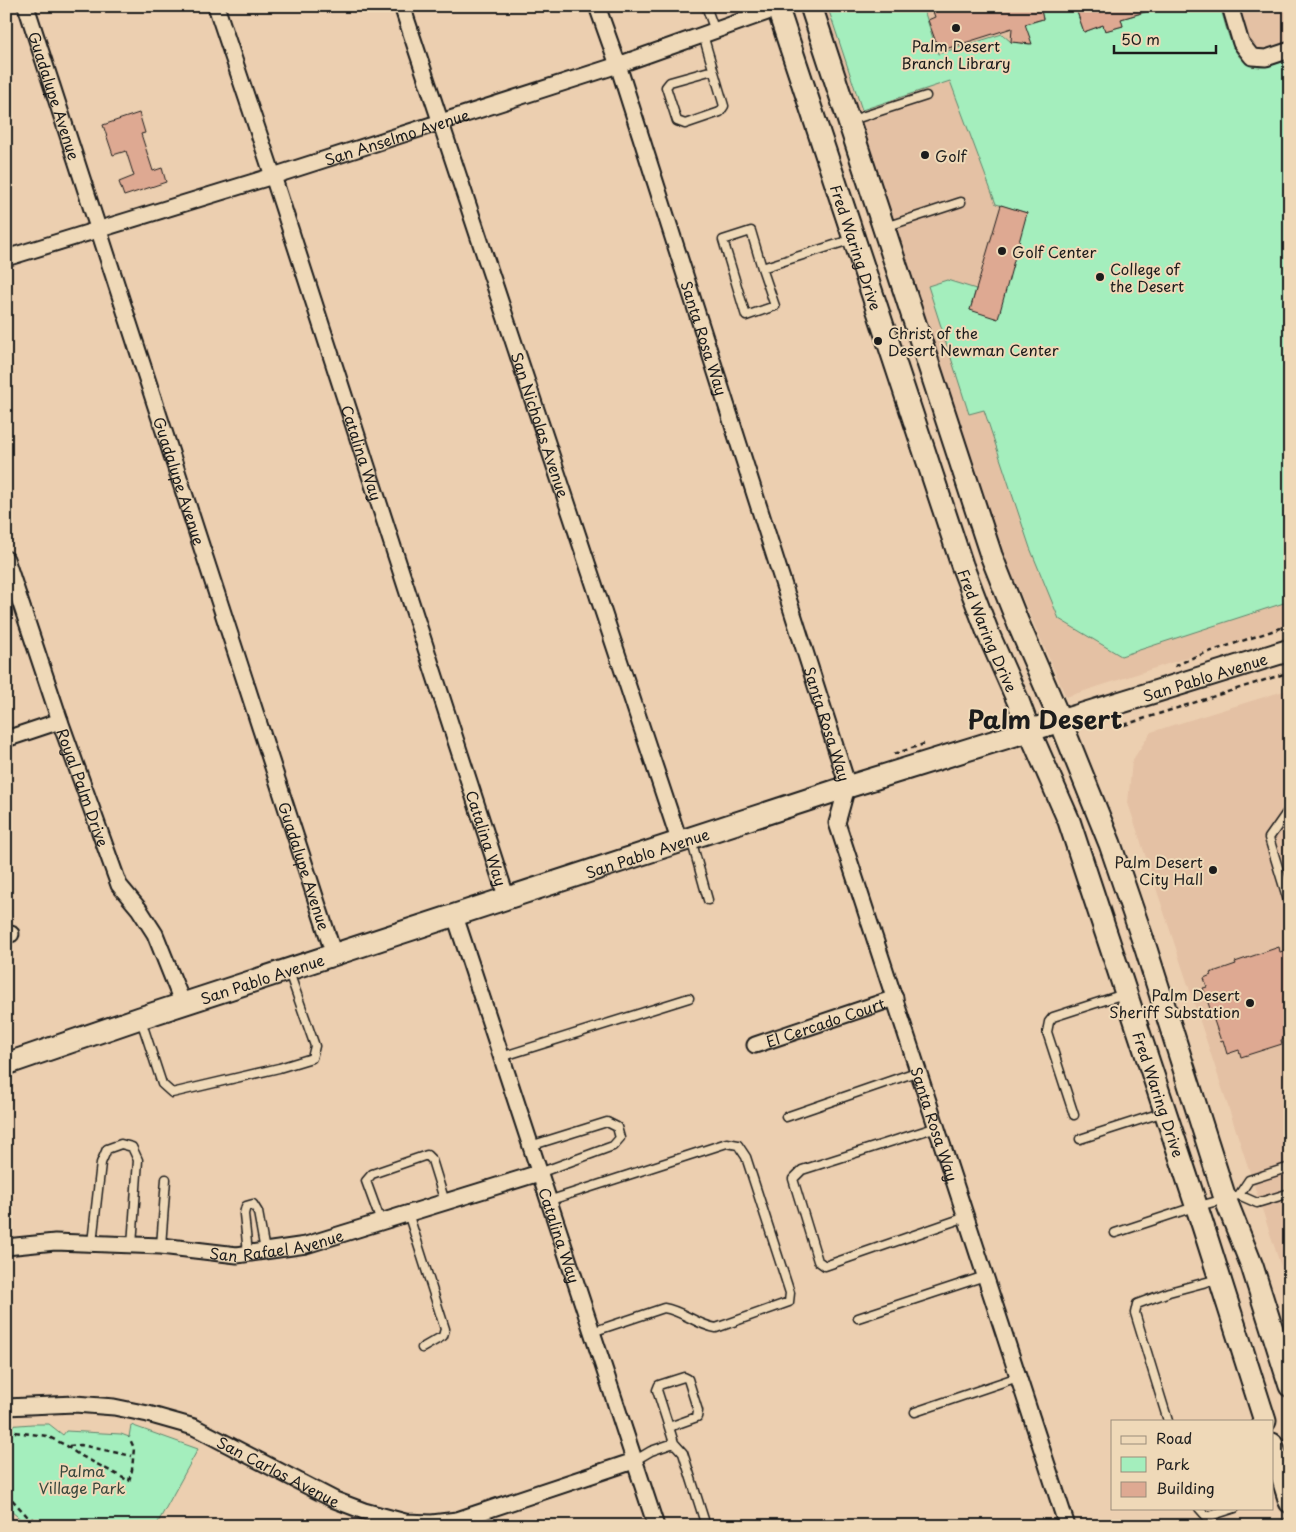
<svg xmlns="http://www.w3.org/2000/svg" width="1296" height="1532" font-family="'Playpen Sans',sans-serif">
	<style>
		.built { fill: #e4c1a4 }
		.green { fill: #a4eebd; stroke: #60856c }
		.building { fill: #dea992; stroke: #1c1c1c }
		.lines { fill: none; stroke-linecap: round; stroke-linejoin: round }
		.lane-casing { stroke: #1c1c1c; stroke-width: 11 }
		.street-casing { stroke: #1c1c1c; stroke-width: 19 }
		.secondary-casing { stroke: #1c1c1c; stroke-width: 25 }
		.path { stroke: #1c1c1c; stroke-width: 2.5; stroke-dasharray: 5 4; stroke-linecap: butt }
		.lane { stroke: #efd9b8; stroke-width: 8 }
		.street { stroke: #efd9b8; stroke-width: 15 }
		.secondary { stroke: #efd9b8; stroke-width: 21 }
		.poi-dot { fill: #1c1c1c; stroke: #efd9b8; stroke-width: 2 }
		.labels { text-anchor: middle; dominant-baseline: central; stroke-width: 4; stroke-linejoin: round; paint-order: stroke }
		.poi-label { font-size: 15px; fill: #1c1c1c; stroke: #efd9b8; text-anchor: start }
		.street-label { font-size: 15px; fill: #1c1c1c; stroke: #efd9b8 }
		.park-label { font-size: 15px; fill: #37463c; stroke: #efd9b8 }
		.town-label { font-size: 25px; font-weight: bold; fill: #1c1c1c; stroke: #efd9b8 }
	</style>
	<rect width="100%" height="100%" fill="#eccfb0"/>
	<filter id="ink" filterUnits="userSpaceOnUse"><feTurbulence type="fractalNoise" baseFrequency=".02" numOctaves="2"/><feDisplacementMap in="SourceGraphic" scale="10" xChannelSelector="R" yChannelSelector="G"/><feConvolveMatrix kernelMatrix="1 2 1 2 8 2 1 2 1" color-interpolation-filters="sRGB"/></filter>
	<g filter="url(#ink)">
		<path class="built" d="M822,6h468v618l-224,73 -66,-150z
			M1290,689v605l-162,-491 4,-42 19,-29z"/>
		<path class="green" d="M830,6h82l2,5 9,-4 15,47 64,-20 9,8 19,2 -2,-10 -6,-3 -1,-5 22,-7 -3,-13h35l9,26 19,-7 2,6 18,-5 -2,-7 18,-5 -2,-8h83c7,21 12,61 40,61 10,0 20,-5 30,-8v542l-169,55 -62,-37 -29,-71 -46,-138 -15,4 -41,-128 19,-6 29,9 -6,21 57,-97 -31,-9 -46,-123 -88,29 -34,-102z
			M32,1424h17l14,11 3,-4 55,3 8,3 2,-12 67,24 -42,77h-127l-23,-19v-81z"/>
		<path class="building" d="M931,6h109l3,13 -18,5 7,20 -21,-2 1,-14 -73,23 -11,-31 7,-3z
			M1075,6h79l1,3 -34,10 2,7 -18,5 -2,-6 -19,7z
			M139,113l6,20 -4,1 12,37 9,-3 4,14 -42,14 -5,-14 15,-6 -8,-25 -13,4 -10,-30z
			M1001,205l26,8 -29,106 -28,-9z
			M1279,947l1,5 10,-3v88l-9,3 1,4 -41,13 -2,-7 -12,4 -4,-14 -2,1 -18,-53 4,-1 -3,-9 7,-3 -1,-2 26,-9 -1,-2z"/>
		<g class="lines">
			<defs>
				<path id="lane" d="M706,6l9,25
					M703,35l21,71 -4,6 -35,12 -8,-3 -11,-34 4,-5 43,-12
					M849,121l77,-25
					M885,227l76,-25
					M762,268l13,38 -29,10 -23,-76 28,-9 11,37 91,-29
					M1290,808l-21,30 21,69
					M691,839l17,61
					M141,1020l21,64 10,9 107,-25 33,-10 3,-12 -26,-74
					M501,1057l188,-59
					M1074,1115l-27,-83 2,-10 4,-5 71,-23
					M786,1117l133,-46
					M937,1127l-135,43 -9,9 25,82 7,5 141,-49
					M1080,1139l84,-27
					M530,1146l77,-24 10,5 3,11 -7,8 -74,27
					M1239,1195l10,-15 41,-13
					M548,1201l179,-58 11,2 8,12 44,136 -1,9 -73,26c-19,-3 -33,-17 -52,-20l-72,24
					M408,1213l37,116 -2,7 -21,12
					M381,1222l-15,-41 6,-7 55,-19 5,5 13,42
					M1115,1233l70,-23 54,-15 18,8 33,-10
					M92,1243l9,-80 6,-14 14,-5 11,3 6,13 -6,85
					M161,1246l5,-67
					M248,1253l-4,-39 2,-8 7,-2 5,8 7,39
					M858,1318l127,-42
					M915,1412l103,-35
					M1168,1421l-33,-108 2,-9 32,-12 49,-13
					M674,1443l9,10 23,73
					M634,1461l17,-10 23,-8 -17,-53 2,-5 25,-8 4,2 10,32 -1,6 -28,10
					M1199,1508l8,9 28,-9"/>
				<g id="street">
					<path id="s1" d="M26,6l308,949"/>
					<path id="s2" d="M216,6l57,170 234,723"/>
					<path id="s3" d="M402,6l278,837"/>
					<path id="s4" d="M597,6l21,59 227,712 2,10 -10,36 230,703"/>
					<path d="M1230,6l11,37 11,14 14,1 24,-8"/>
					<path id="s5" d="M6,258l267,-82 345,-111 166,-59"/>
					<path id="s6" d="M6,559l54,162 59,164 20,24 16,25 28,70"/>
					<path d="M6,739l54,-18"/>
					<path id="s7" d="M455,916l201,610"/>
					<path d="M6,935l5,-1"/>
					<path id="s8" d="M755,1045l140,-47"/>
					<path id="s9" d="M6,1247l49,-5 106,4 76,9 69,-10 233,-72"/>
					<path id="s10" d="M6,1407l69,-3 39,3 34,7 46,13 141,73 29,11 41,11 27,1 25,-3 177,-59"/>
					<path d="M1289,1526h1"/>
				</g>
				<g id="secondary">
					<path id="s11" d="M777,6l185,559 26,68 30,68 11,29 40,91 134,405 62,195"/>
					<path d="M811,6l180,549 27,68 42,97 50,124 36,105 79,249 27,68 38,120"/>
					<path id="s12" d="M6,1064l134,-46 707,-231 443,-137"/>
					<path d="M1272,1444l18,58"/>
				</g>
			</defs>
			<use href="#lane" class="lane-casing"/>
			<use href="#street" class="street-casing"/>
			<use href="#secondary" class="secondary-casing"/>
			<path class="path" d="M1175,666l19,-9 96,-32
				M1124,725l166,-53
				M894,754l30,-10
				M6,1431l41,5 20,10 9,7 53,28 3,-11 2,-22 -5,-11
				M69,1446l12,-1 51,11
				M6,1493l21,23 19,10"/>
			<use href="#lane" class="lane"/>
			<use href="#street" class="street"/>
			<use href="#secondary" class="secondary"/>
		</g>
	</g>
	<g class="poi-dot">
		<circle cx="956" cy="28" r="5"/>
		<circle cx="925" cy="155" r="5"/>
		<circle cx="1002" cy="251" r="5"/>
		<circle cx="1100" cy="277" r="5"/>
		<circle cx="878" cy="341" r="5"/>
		<circle cx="1213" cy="870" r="5"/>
		<circle cx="1250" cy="1003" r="5"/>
	</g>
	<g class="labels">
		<g class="poi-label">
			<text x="956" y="45" text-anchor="middle">Palm Desert<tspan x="956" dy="17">Branch Library</tspan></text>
			<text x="935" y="155">Golf</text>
			<text x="1012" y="251">Golf Center</text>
			<text x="1110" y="268">College of<tspan x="1110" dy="17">the Desert</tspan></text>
			<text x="888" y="332">Christ of the<tspan x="888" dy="17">Desert Newman Center</tspan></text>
			<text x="1203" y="861" text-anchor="end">Palm Desert<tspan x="1203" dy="17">City Hall</tspan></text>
			<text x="1240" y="994" text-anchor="end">Palm Desert<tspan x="1240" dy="17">Sheriff Substation</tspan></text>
		</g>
		<g class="street-label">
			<text stroke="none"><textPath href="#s1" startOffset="94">Guadalupe Avenue</textPath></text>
			<text stroke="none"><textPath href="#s5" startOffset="409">San Anselmo Avenue</textPath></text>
			<text stroke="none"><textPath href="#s11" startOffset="254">Fred Waring Drive</textPath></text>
			<text stroke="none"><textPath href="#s4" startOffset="349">Santa Rosa Way</textPath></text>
			<text stroke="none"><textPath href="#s3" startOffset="441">San Nicholas Avenue</textPath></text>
			<text stroke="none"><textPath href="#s2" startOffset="470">Catalina Way</textPath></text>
			<text stroke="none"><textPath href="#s1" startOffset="499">Guadalupe Avenue</textPath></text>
			<text stroke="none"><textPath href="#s11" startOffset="659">Fred Waring Drive</textPath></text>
			<text stroke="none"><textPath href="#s12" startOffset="1260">San Pablo Avenue</textPath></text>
			<text stroke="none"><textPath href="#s4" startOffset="754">Santa Rosa Way</textPath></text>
			<text stroke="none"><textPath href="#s6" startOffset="241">Royal Palm Drive</textPath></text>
			<text stroke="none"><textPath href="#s2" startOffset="875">Catalina Way</textPath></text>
			<text stroke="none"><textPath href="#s12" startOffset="675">San Pablo Avenue</textPath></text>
			<text stroke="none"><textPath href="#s1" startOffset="904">Guadalupe Avenue</textPath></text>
			<text stroke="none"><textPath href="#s12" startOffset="270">San Pablo Avenue</textPath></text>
			<text stroke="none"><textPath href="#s8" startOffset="74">El Cercado Court</textPath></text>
			<text stroke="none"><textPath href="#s11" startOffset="1154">Fred Waring Drive</textPath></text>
			<text stroke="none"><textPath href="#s4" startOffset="1174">Santa Rosa Way</textPath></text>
			<text stroke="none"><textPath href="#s7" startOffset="336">Catalina Way</textPath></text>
			<text stroke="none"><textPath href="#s9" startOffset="272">San Rafael Avenue</textPath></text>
			<text stroke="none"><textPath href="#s10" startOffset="286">San Carlos Avenue</textPath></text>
		</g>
		<g class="park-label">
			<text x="82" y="1470">Palma<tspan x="82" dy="17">Village Park</tspan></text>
		</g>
		<g class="town-label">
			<text x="1045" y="719">Palm Desert</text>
		</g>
	</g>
	<rect width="1296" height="1532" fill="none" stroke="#efd9b8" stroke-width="25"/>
	<rect x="12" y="12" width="1271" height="1507" fill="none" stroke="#1c1c1c" stroke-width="2" filter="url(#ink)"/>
	<rect x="1111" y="1420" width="162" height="90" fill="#efd9b8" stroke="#9b8d7a"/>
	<rect x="1121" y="1436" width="25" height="8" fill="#efd9b8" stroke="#9b8d7a"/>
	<text x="1156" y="1444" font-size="15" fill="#1c1c1c">Road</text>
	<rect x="1121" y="1457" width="25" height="15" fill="#a4eebd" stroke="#9b8d7a"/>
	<text x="1156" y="1470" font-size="15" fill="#1c1c1c">Park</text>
	<rect x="1121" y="1482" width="25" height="15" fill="#dea992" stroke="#9b8d7a"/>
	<text x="1156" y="1494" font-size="15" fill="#1c1c1c">Building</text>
	<path d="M1114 45v8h102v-8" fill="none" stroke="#1c1c1c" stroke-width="2.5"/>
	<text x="1121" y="45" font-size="15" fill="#1c1c1c" stroke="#efd9b8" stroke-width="4" paint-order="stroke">50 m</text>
</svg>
